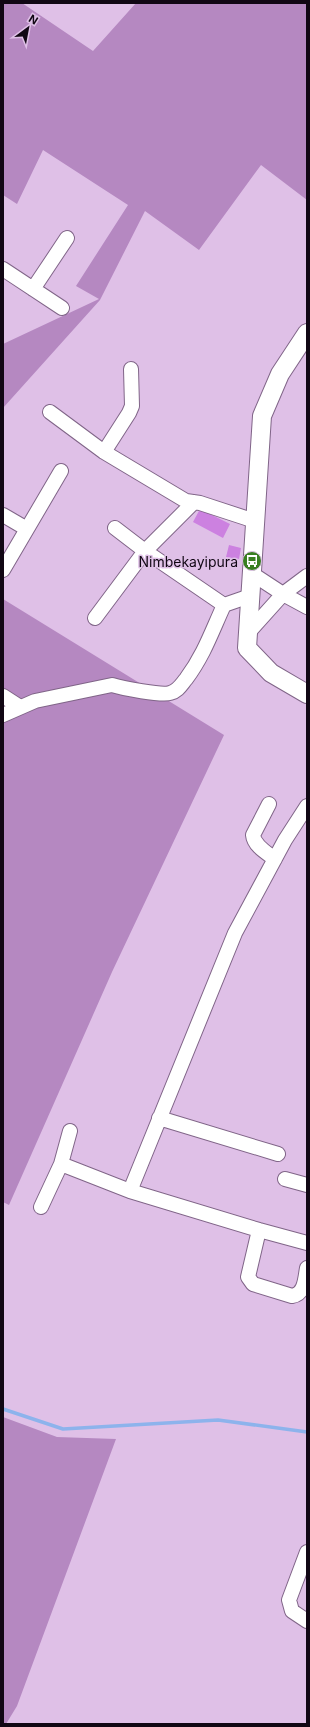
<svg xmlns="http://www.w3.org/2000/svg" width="310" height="1727" font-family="Inter,sans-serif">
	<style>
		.green { fill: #b588c1 }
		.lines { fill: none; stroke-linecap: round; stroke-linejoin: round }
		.stream { stroke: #8db3ec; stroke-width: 3.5 }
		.building { fill: #cc81e0 }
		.minor-casing { stroke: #806588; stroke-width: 16 }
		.major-casing { stroke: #806588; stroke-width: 20 }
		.minor { stroke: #fff; stroke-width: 14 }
		.major { stroke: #fff; stroke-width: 18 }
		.labels { text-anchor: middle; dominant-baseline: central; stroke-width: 3; stroke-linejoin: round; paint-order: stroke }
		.poi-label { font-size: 14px; fill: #110714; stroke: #dfc0e7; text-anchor: end }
	</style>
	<rect width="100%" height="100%" fill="#dfc0e7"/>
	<path class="green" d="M3,3h19l71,48 43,-48h171v197l-46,-35 -62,85 -54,-39 -45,89 -97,108v-64l96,-45 -23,-13 52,-81 -85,-55 -26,54 -14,-9z
		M3,599l221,136 -112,237 -103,233 -6,-3z
		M3,1417l54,20 59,2 -99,267 -11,18h-3z"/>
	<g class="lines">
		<path class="stream" d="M3,1409l60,20 155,-9 89,12"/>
	</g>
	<path class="building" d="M200,509l30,15 -7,14 -30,-16z
		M229,545l12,3 -2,11 -13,-2z"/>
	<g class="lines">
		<defs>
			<path id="minor" d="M3,269l59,39
				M33,289l34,-51
				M50,412l54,40 82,49 14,2 55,18
				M104,452l25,-39 3,-7 -1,-37
				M3,515l24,14
				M115,528l30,23 79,54
				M3,570l58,-99
				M251,573l32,21 24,13
				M95,618l50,-67 49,-49
				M247,634l36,-40 24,-18
				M3,696l17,11
				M3,715l32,-14 77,-16c10,3 50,11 58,8 8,-2 11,-8 16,-14 18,-24 26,-48 38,-74l26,-9
				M269,804l-16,31c1,11 14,18 22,24
				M159,1118l119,36
				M61,1164l69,27 129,39 48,13
				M285,1179l22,6
				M130,1191l105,-258 50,-93 22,-34
				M41,1207l20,-43 9,-33
				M259,1230l-11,47 5,7 39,12c13,-2 13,-17 15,-28
				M307,1552l-18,48 3,11 15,10"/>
			<path id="major" d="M307,333l-27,41 -18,42 -15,232 24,25 36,21"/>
		</defs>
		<use href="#minor" class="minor-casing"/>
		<use href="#major" class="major-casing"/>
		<use href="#minor" class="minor"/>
		<use href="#major" class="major"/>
	</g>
	<defs>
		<symbol id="bus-disc" viewBox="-11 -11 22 22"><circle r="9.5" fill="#397f22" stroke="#dfc0e7"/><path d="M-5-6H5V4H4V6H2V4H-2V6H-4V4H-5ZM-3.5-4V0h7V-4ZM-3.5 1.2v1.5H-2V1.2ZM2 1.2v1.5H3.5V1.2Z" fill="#fff"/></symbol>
	</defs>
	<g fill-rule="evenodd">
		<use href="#bus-disc" x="241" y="550" width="22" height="22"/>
	</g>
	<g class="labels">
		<g class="poi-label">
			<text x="238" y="561">Nimbekayipura</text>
		</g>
	</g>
	<rect width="310" height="1727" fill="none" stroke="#110714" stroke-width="8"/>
	<g transform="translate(28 28) rotate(32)" stroke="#dfc0e7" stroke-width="3" paint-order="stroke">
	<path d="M0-3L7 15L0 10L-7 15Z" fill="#110714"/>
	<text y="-6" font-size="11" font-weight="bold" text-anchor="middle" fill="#110714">N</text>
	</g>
</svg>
